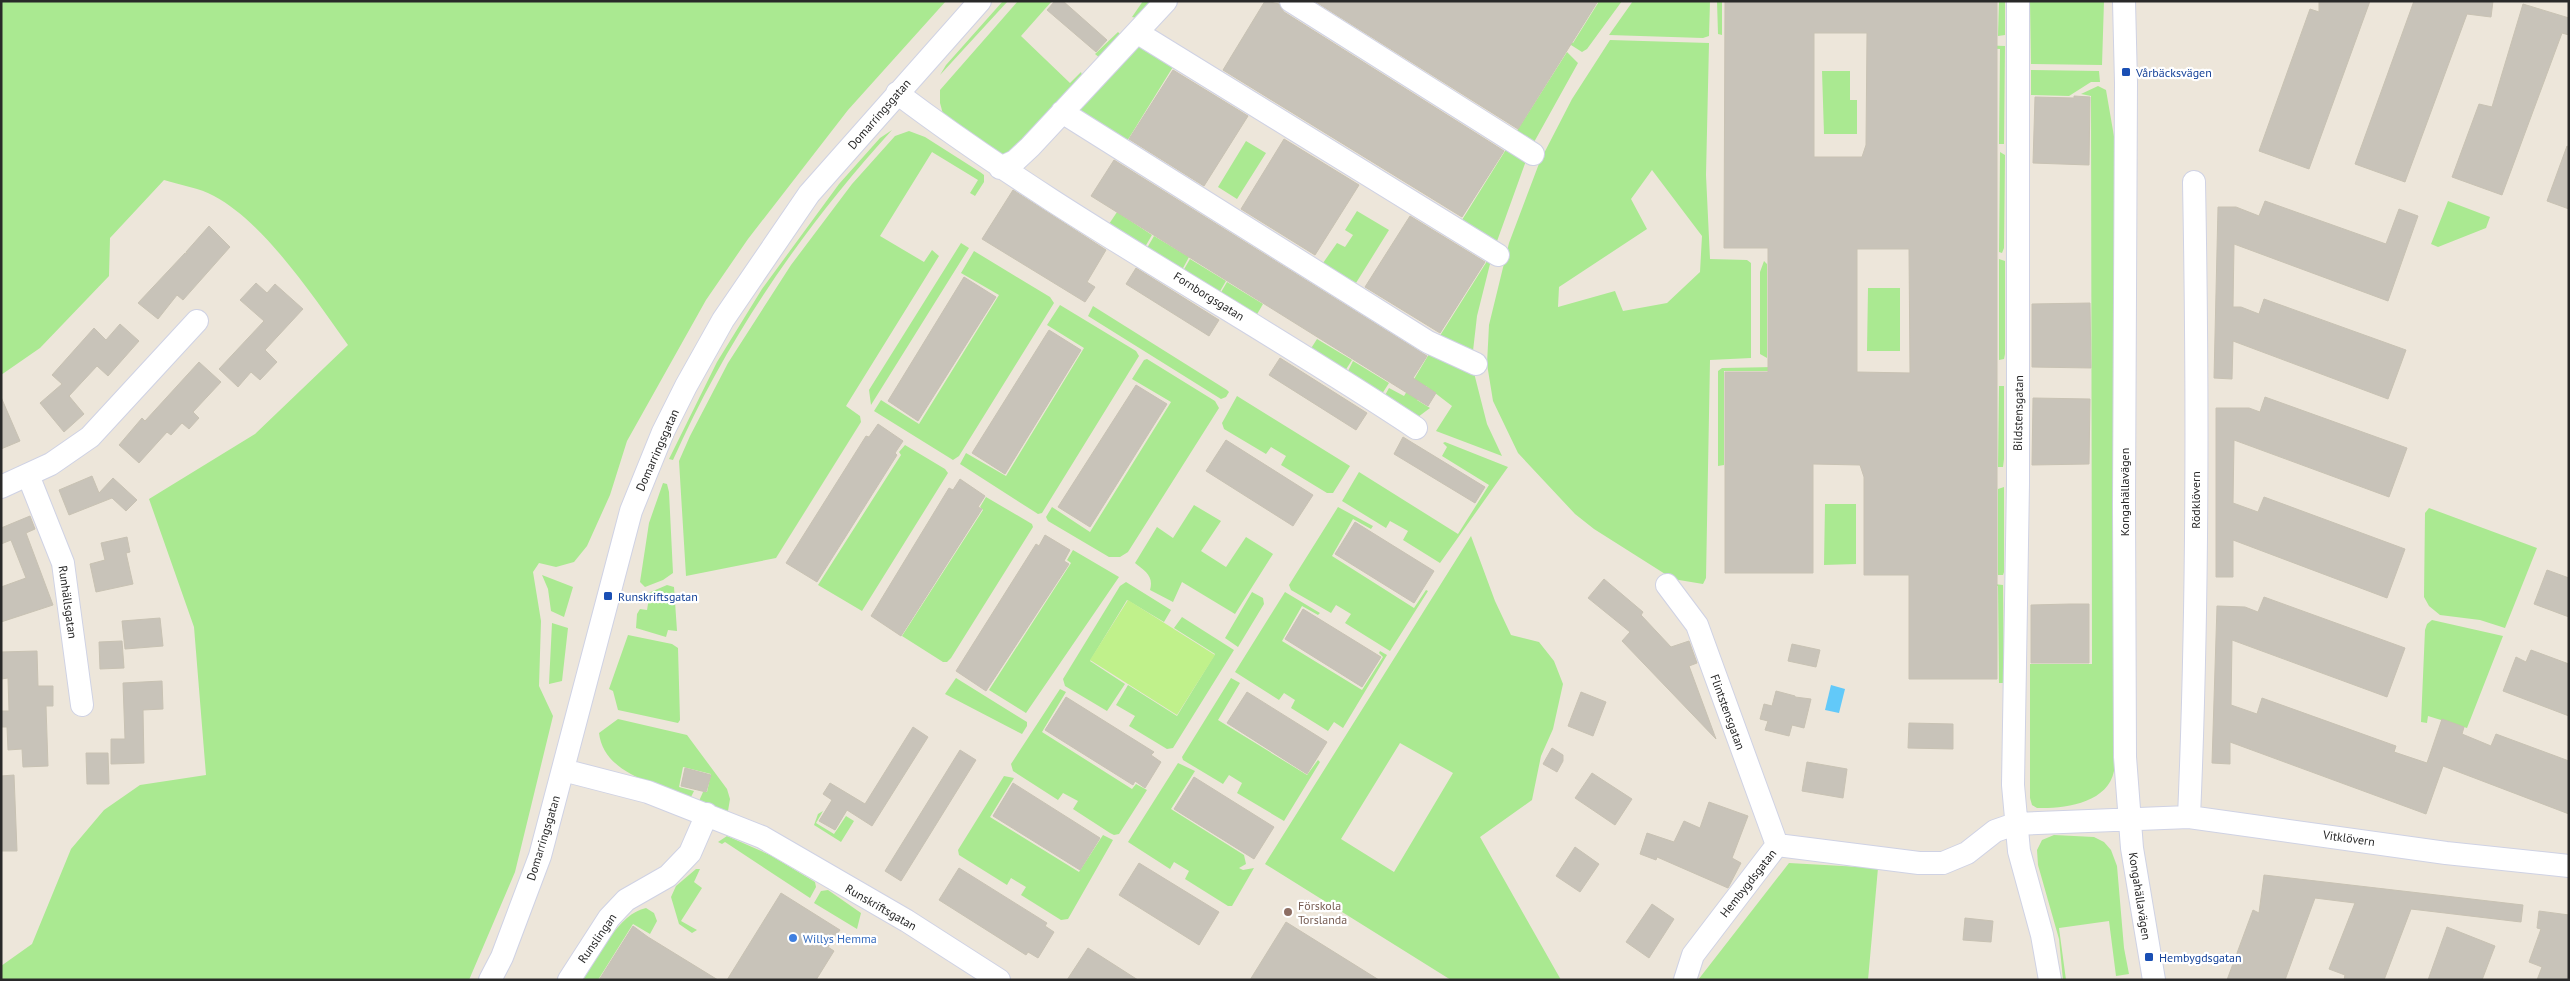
<svg xmlns="http://www.w3.org/2000/svg" width="2570" height="981" font-family="'PT Sans',sans-serif">
	<style>
		.green { fill: #aae991; fill-rule: evenodd }
		.pitch { fill: #c0f18b }
		.water { fill: #62c9f9 }
		.building { fill: #c8c3b9; stroke: #c8c2b3; fill-rule: evenodd }
		.lines { fill: none; stroke-linecap: round; stroke-linejoin: round }
		.minor-casing { stroke: #cfd2e4; stroke-width: 24 }
		.minor { stroke: #fff; stroke-width: 22 }
		.transit-dot { fill: #1a4fb4; stroke: #fff; stroke-width: 2 }
		.education-dot { fill: #8d6e63; stroke: #fff; stroke-width: 2 }
		.shop-dot { fill: #3f7fe0; stroke: #fff; stroke-width: 2 }
		.labels { text-anchor: middle; dominant-baseline: central; stroke-width: 4.5; stroke-linejoin: round; paint-order: stroke }
		.transit-label { font-size: 12px; fill: #164399; stroke: #fff; text-anchor: start }
		.street-label { font-size: 12px; fill: #292929; stroke: #fff }
		.education-label { font-size: 12px; fill: #785e54; stroke: #fff; text-anchor: start }
		.shop-label { font-size: 12px; fill: #366cbe; stroke: #fff; text-anchor: start }
	</style>
	<rect width="100%" height="100%" fill="#ede6da"/>
	<path class="green" d="M1,1h945l-98,109 -100,129 -42,61 -79,141 -17,54 -23,51 -13,16 -18,5 -17,-4 -6,9 8,49 -2,65 14,30 -38,156 -46,108h-468v-14l31,-22 39,-95 33,-39 36,-25 66,-10 -12,-148 -45,-128 106,-65 93,-89c-33,-46 -83,-122 -134,-149 -14,-8 -34,-11 -50,-16l-54,58 -1,38 -69,72 -39,27z
		M1003,1h5l-68,74 6,-10z
		M1018,1h34l-31,35 49,47 11,-11 2,6 -79,79 -61,-43 -3,-11v-13z
		M1143,1h12l-18,17 -5,-1z
		M1596,1h26l-35,48 -5,3 -22,-14 1,-2 12,7 25,-40z
		M1633,1h77l-1,35 -6,2 -94,-3z
		M1717,1h5v34l-4,-1z
		M1999,1h6v34l-7,1z
		M2030,1h74l-2,64 -71,-1z
		M1118,32l3,3 -21,23 -5,-4z
		M1140,40l36,22 -52,84 -49,-34z
		M1610,40l99,3 -3,132 4,84 37,1 4,3v95l-41,2 -4,218 -3,6 -30,-5 -79,-50 -19,-15 -57,-61 -25,-52 -6,-37 2,-39 20,-82 31,-82 32,-62zM1652,170l50,66 -2,36 -33,31 -44,8 -8,-20 -57,16 1,-20 88,-58 -16,-30z
		M1977,45l28,1 -1,98h-5l1,-95 -22,-1z
		M1567,52l11,11 -45,81 -20,-7z
		M2031,70l68,1 1,11h-9l-22,14 -38,-1z
		M1822,71h28v29h7v34h-33z
		M2098,86l8,4 10,58 -2,623c-6,32 -50,38 -77,37l-5,-3 -2,-7v-134h62l-1,-568 -10,-2z
		M892,130c-90,99 -165,208 -219,330l-4,-1 48,-97 45,-73 77,-105 41,-46z
		M909,131l16,6 55,35 4,3v7l-9,14 -5,-3 8,-13 -46,-28 -52,84 44,26 8,-12 7,6 -93,150 14,10 1,6 -85,136 -90,18 -7,-115 11,-25 38,-73 63,-98 61,-81 43,-48z
		M1246,141l20,12 -29,46 -19,-12z
		M1510,143l17,15 -31,86 -39,-16z
		M2000,152l5,3 -1,93 -2,5 -3,-1z
		M2448,201l42,16 -4,11 -48,19 -7,-3z
		M1357,211l32,19 -33,53 -33,-20 14,-20 8,4 8,-12 -8,-5z
		M1117,212l35,23 -7,12 -36,-23z
		M1154,236l35,21 -7,13 -35,-22z
		M961,243l8,5 -98,157 -2,-15z
		M974,251l76,46 4,6 -95,153 -6,4 -79,-49 7,-11 38,24 80,-129 -38,-22z
		M1489,258l2,2 -14,56 -4,35 -37,-9z
		M1190,259l36,22 -7,12 -36,-22z
		M1999,259l6,2v93l-1,5 -5,1z
		M1764,261l3,3v94l-7,-4v-82z
		M1227,282l36,22 -7,12 -36,-22z
		M1868,288h32v63h-33z
		M1060,305l76,46 3,5 -97,157 -4,1 -78,-50 6,-11 40,23 78,-128 -37,-23z
		M1093,306l134,84 2,2 -3,5 -5,2 -133,-83z
		M1317,339l35,21 -7,11 -35,-21z
		M1432,349l41,20 14,55 15,32 -66,-25 16,-25 -26,-20 -9,14 13,8 -12,9 -34,-20 5,-9 15,8z
		M1147,359l68,42 4,7 -91,144 -8,5h-11l-61,-36 -2,-4 6,-10 38,25 81,-130 -39,-23 12,-19z
		M1353,361l36,22 -7,11 -35,-21z
		M1774,367v4h-50v94l-6,1v-95l4,-3z
		M1999,386h5v73l-1,8h-5z
		M1237,396l113,70 -17,27h-6l-46,-28 5,-9 -15,-9 -5,7 -42,-25 -2,-6z
		M1445,442l63,25 -68,96 -37,-23 5,-9 -18,-10 -4,7 -44,-27 17,-29 99,62 31,-49 -47,-29 5,-9 -4,-4z
		M905,445l40,24 3,4 -86,138 -44,-26 83,-130 -2,-3z
		M663,483l4,1 2,8 4,81 -10,7 -18,7 -5,-5 9,-59z
		M2004,487v85l-1,3h-5v-86z
		M986,497l46,27 1,3 -82,131 -4,4h-4l-41,-26 81,-126 -3,-3z
		M1825,504h31v60l-32,1z
		M1194,505l27,16 -20,30 25,16 20,-30 27,17 -38,60 -53,-32 -9,20 -23,-12c4,-14 -5,-19 -15,-27l22,-36 16,11z
		M1338,507l35,19 -2,3 -18,-10 -21,37 82,52 12,-18 2,1 -38,60 -45,-28 6,-9 -15,-9 -5,8 -40,-23 -2,-5z
		M2429,508l108,40 -32,80 -25,-8 -40,-5 -11,-9 -5,-9 1,-84z
		M1471,536l24,65 16,34 28,7 15,19 9,23 -10,45 -12,27 -9,44 -52,37 81,143h-110l-186,-116zM1400,743l53,30 -59,99 -53,-33z
		M1073,550l46,27 -93,136 -37,-23 82,-127 -4,-3z
		M542,575l31,12 -9,30 -13,-6 -3,-22z
		M1126,582l45,28 -7,12 -37,-22 -37,61 35,23 -18,27 -42,-25 -2,-7 57,-93z
		M1976,582l27,3 1,98h-5l-1,-97h-25z
		M667,585l7,2 3,44 -9,-1 -2,7 -30,-9 1,-14 3,-5 7,1 2,-12 -3,-2v-2z
		M1252,592l11,6 1,6 -26,43 -13,-9z
		M1285,592l35,21 -2,2 -16,-9 -20,35 80,49 21,-33 -4,-4 1,-2 7,4 -44,73 -9,-6 -6,9 -37,-23 4,-8 -11,-7 -5,7 -44,-28z
		M1182,617l52,33 -61,98 -6,1 -38,-23 6,-10 -19,-11 12,-20 49,31 38,-62 -41,-26z
		M2432,620l71,16 -36,92 -39,-12 -1,7 -6,-1 4,-92 2,-6z
		M552,623l16,5 -6,53 -13,3z
		M628,635l44,9 6,4 2,72 -2,3 -60,-13 -5,-19 -4,-2z
		M956,678l71,44v4l-5,8 -77,-40z
		M1231,678l9,5 -22,37 89,55 11,-15 2,2 -36,59 -47,-28 5,-10 -13,-8 -6,9 -40,-24 -1,-3z
		M1060,689l6,3 -24,40 90,57 4,-5 11,6 -28,44 -5,1 -4,-2 -37,-24 5,-8 -15,-8 -5,7 -45,-29 -2,-7z
		M618,719l69,16 40,54 3,10 -2,12 -29,-10 4,-9h4l4,-18 -28,-7 -4,20 15,4 -3,6c-33,-13 -87,-22 -92,-64z
		M1178,763l17,8 -24,38 73,46 2,9 -7,4 4,2 11,-2 -22,38h-4l-43,-27 4,-8 -15,-9 -4,7 -42,-27z
		M1004,776l10,2 -24,39 89,55 24,-37 10,5 -45,79 -7,1 -40,-25 5,-8 -15,-9 -4,7 -48,-30 -1,-5z
		M823,811l-7,12 18,11 12,-18 8,5 -13,21 -27,-17 4,-11z
		M2054,835l40,2 10,5 7,8 6,16 7,82 5,26 -13,2 -7,-55 -50,7 7,52h-3l-4,-41 -21,-74 -1,-15 5,-10z
		M727,836l43,19 45,27 1,5 -6,11 -85,-56 -3,2 -4,-2z
		M1789,863l89,5 -10,112h-170z
		M696,869h4l-6,13 8,6 -21,33 16,9 -5,3 -13,-9 -8,-27 5,-11z
		M828,890l33,23 -4,16 -43,-26 7,-12z
		M646,908l8,5 3,8 -7,13 -17,-10 -35,56h-15c14,-22 36,-67 63,-72z"/>
	<path class="pitch" d="M1128,600l87,55 -38,60 -87,-55z"/>
	<path class="water" d="M1831,685l14,4 -6,24 -14,-3z"/>
	<path class="building" d="M1055,1h8l44,39 -11,12 -49,-42z
		M1265,1l14,3 5,8 220,139 -42,66 -239,-147z
		M1598,1l-80,128 -202,-127 1,-1z
		M1725,1h272v678h-88v-104h-45v-98l-4,-12 -47,-1v109h-88v-201h43v-124h-44zM1814,33h53l-1,112 -4,12h-48zM1857,249h52l1,124 -53,-1z
		M2319,1h51l-61,168 -50,-18 51,-142 9,3z
		M2414,1h79l-2,16 -24,-3 -62,168 -50,-18z
		M2523,4l46,14v17l-7,-2 -60,162 -50,-18 27,-73 13,3z
		M1173,70l75,46 -44,70 -75,-47z
		M2074,96l16,1 -1,68 -56,-2 2,-66 39,1z
		M1284,139l75,46 -44,70 -74,-46z
		M2567,146l2,1v62l-22,-8z
		M1114,160l313,196 -14,22 23,15 -8,13 -337,-210z
		M1013,190l93,60 -19,32 8,5 -10,15 -103,-63z
		M2265,201l121,43 13,-35 19,7 -30,85 -154,-57 -1,63h8l18,7 5,-15 142,51 -18,49 -155,-58 -1,38 -18,-1 4,-171h18l23,9z
		M1410,216l75,46 -45,71 -75,-46z
		M209,226l21,21 -47,53 -6,-5 -19,24 -20,-16 47,-50 2,1 -1,-2z
		M1136,268l83,52 -10,16 -83,-52z
		M964,277l32,20 -78,124 -30,-20z
		M256,283l11,10 8,-9 28,25 -38,41 12,12 -17,18 -9,-8 -13,15 -19,-18 45,-48 -24,-21z
		M2090,303l1,65 -59,-1v-63z
		M120,324l19,17 -31,35 -11,-10 -28,30 15,18 -20,18 -24,-29 22,-19 -10,-9 42,-47 12,12z
		M1049,330l32,20 -76,124 -33,-21z
		M1280,358l87,55 -11,17 -87,-55z
		M199,362l22,20 -28,30 6,6 -10,11 -7,-6 -11,12 -4,-3 -28,31 -20,-18 23,-27 3,3z
		M1136,385l31,19 -77,123 -32,-20z
		M1,397l19,44 -19,8z
		M2265,397l142,51 -18,49 -155,-57 -1,63 25,9 6,-15 141,52 -18,49 -154,-58v37h-17v-169h33l11,4z
		M2033,398l57,1 -1,65 -57,1z
		M878,424l25,17 -8,12 2,2 -80,127 -31,-19 80,-127 3,1z
		M1403,437l82,50 -10,16 -81,-49z
		M1226,440l87,55 -20,31 -87,-55z
		M92,476l7,17 14,-15 24,22 -11,11 -14,-13 -43,17 -10,-25z
		M960,479l25,17 -7,11 4,2 -81,127 -30,-20 78,-128 4,2z
		M30,516l5,13 -9,4 27,72 -52,17v-35l25,-9 -15,-38 -10,4v-16z
		M1355,522l79,49 -20,32 -79,-49z
		M1045,535l25,15 -6,11 5,3 -83,127 -30,-20 80,-127 3,2z
		M127,537l3,15 -4,1 7,31 -37,8 -6,-28 15,-4 -4,-17z
		M2547,570l22,8v39l-35,-13z
		M1604,579l39,33 -2,3 30,32 18,-6 8,22 -8,3 27,73 -94,-98 8,-9 -42,-34z
		M2264,597l141,51 -18,49 -155,-57 -1,65 26,9 5,-16 134,48 -2,6 33,11 15,-44 22,8 -2,7 29,12 5,-12 73,27v53l-126,-48 -17,48 -196,-72v22l-18,-1 5,-157 28,1 13,5z
		M2070,604h19v59h-58v-58z
		M1303,609l78,48 -19,30 -77,-48z
		M160,618l3,28 -38,3 -3,-28z
		M122,641l2,27 -24,1 -1,-27z
		M1792,644l28,6 -4,17 -28,-6z
		M2531,650l38,14v52l-66,-25 13,-34 10,5z
		M37,651l1,35h15v20h-7l2,60 -25,1 -1,-18 -14,1 -1,-23h-6v-16h8l-1,-33 -7,1v-27z
		M162,681l1,28 -20,1 1,53 -33,1v-25h14l-2,-56z
		M1776,691l19,5v1l16,2 -7,29 -12,-3 -3,11 -24,-6 3,-9 -8,-2 4,-15 8,2z
		M1247,692l80,50 -20,32 -80,-51z
		M1581,692l25,10 -13,34 -25,-10z
		M1066,697l88,55 -3,3 10,7 -16,26 -10,-7 -2,4 -88,-55z
		M1909,723l44,1v25l-45,-1z
		M913,727l15,10 -56,89 -25,-16 -12,20 -16,-9 13,-21 -9,-6 7,-11 35,21z
		M1552,748l11,7v6l-6,11 -14,-8z
		M960,750l16,10 -75,121 -16,-10z
		M86,753h22l1,31h-22z
		M1807,762l40,7 -4,29 -41,-7z
		M685,768l26,7 -5,17 -25,-6z
		M1592,773l40,26 -17,26 -40,-27z
		M14,775l3,76h-16v-75z
		M1194,777l80,50 -20,32 -80,-50z
		M1013,783l87,55 -20,32 -87,-54z
		M1709,802l39,14 -16,42 9,5 -13,25 -71,-31 -1,3 -16,-6 7,-21 27,9 10,-21 16,7z
		M1575,847l24,17 -19,28 -24,-16z
		M1139,863l80,49 -20,33 -80,-50z
		M959,868l88,55 -2,3 9,6 -16,26 -10,-6 -2,3 -87,-55z
		M2264,875l259,30 -2,17 -110,-13 -27,71h-40l1,-5 -16,-6 26,-66 -40,-5 -30,82h-58l26,-70 6,3z
		M781,893l59,37 -12,17 6,4 -18,29h-89z
		M1652,904l22,15 -25,39 -23,-16z
		M2539,911l30,4v65h-32l5,-13 -13,-5 12,-33 -4,-1z
		M1965,918l28,3 -2,21 -28,-2z
		M1286,922l93,58h-129z
		M633,926l15,11 70,43h-119z
		M2447,927l48,19 -13,34h-54z
		M1088,948l50,32h-71z"/>
	<g class="lines">
		<defs>
			<path id="minor" d="M1291,1l242,153
				M2018,1v482l-5,302 6,66 23,84 8,45
				M2124,1l2,82 -2,422 1,252 7,91 22,132
				M1138,33l360,222
				M897,93c164,124 348,221 519,335
				M1062,112l366,230 48,22
				M1000,168l15,-7 15,-14 136,-146
				M28,475l35,88 19,142
				M1,487l50,-23 39,-27 107,-116
				M1667,585l30,40 80,220
				M563,770l85,22 114,45 145,84 92,59
				M2189,817c9,-211 9,-424 5,-635
				M1777,845l142,18h24l24,-10 28,-22 20,-7 174,-7 257,36 123,13
				M490,980l12,-23 38,-101 91,-345 32,-79 23,-46 37,-66 86,-126 171,-193
				M569,980l40,-62 17,-18 42,-24 22,-23 17,-39
				M1685,980l8,-25 84,-110"/>
		</defs>
		<use href="#minor" class="minor-casing"/>
		<use href="#minor" class="minor"/>
	</g>
	<g class="transit-dot">
		<rect x="2121" y="67" width="10" height="10" rx="2.5"/>
		<rect x="603" y="591" width="10" height="10" rx="2.5"/>
		<rect x="2144" y="952" width="10" height="10" rx="2.5"/>
	</g>
	<circle class="education-dot" cx="1288" cy="912" r="5"/>
	<circle class="shop-dot" cx="793" cy="938" r="5"/>
	<g class="labels">
		<g class="transit-label">
			<text x="2136" y="72">Vårbäcksvägen</text>
			<text x="618" y="596">Runskriftsgatan</text>
			<text x="2159" y="957">Hembygdsgatan</text>
		</g>
		<g class="street-label">
			<text transform="translate(879 114) rotate(-49)">Domarringsgatan</text>
			<text transform="translate(1209 296) rotate(32)">Fornborgsgatan</text>
			<text transform="translate(2018 413) rotate(-89)">Bildstensgatan</text>
			<text transform="translate(657 450) rotate(-66)">Domarringsgatan</text>
			<text transform="translate(2124 492) rotate(-90)">Kongahällavägen</text>
			<text transform="translate(2195 500) rotate(-90)">Rödklövern</text>
			<text transform="translate(68 602) rotate(82)">Runhällsgatan</text>
			<text transform="translate(1728 712) rotate(70)">Flintstensgatan</text>
			<text transform="translate(543 838) rotate(-73)">Domarringsgatan</text>
			<text transform="translate(2349 838) rotate(8)">Vitklövern</text>
			<text transform="translate(1748 883) rotate(-52)">Hembygdsgatan</text>
			<text transform="translate(2140 896) rotate(81)">Kongahällavägen</text>
			<text transform="translate(881 907) rotate(30)">Runskriftsgatan</text>
			<text transform="translate(597 938) rotate(-55)">Runslingan</text>
		</g>
		<g class="education-label">
			<text x="1298" y="905">Förskola<tspan x="1298" dy="14">Torslanda</tspan></text>
		</g>
		<g class="shop-label">
			<text x="803" y="938">Willys Hemma</text>
		</g>
	</g>
	<rect width="2570" height="981" fill="none" stroke="#292929" stroke-width="5"/>
</svg>
